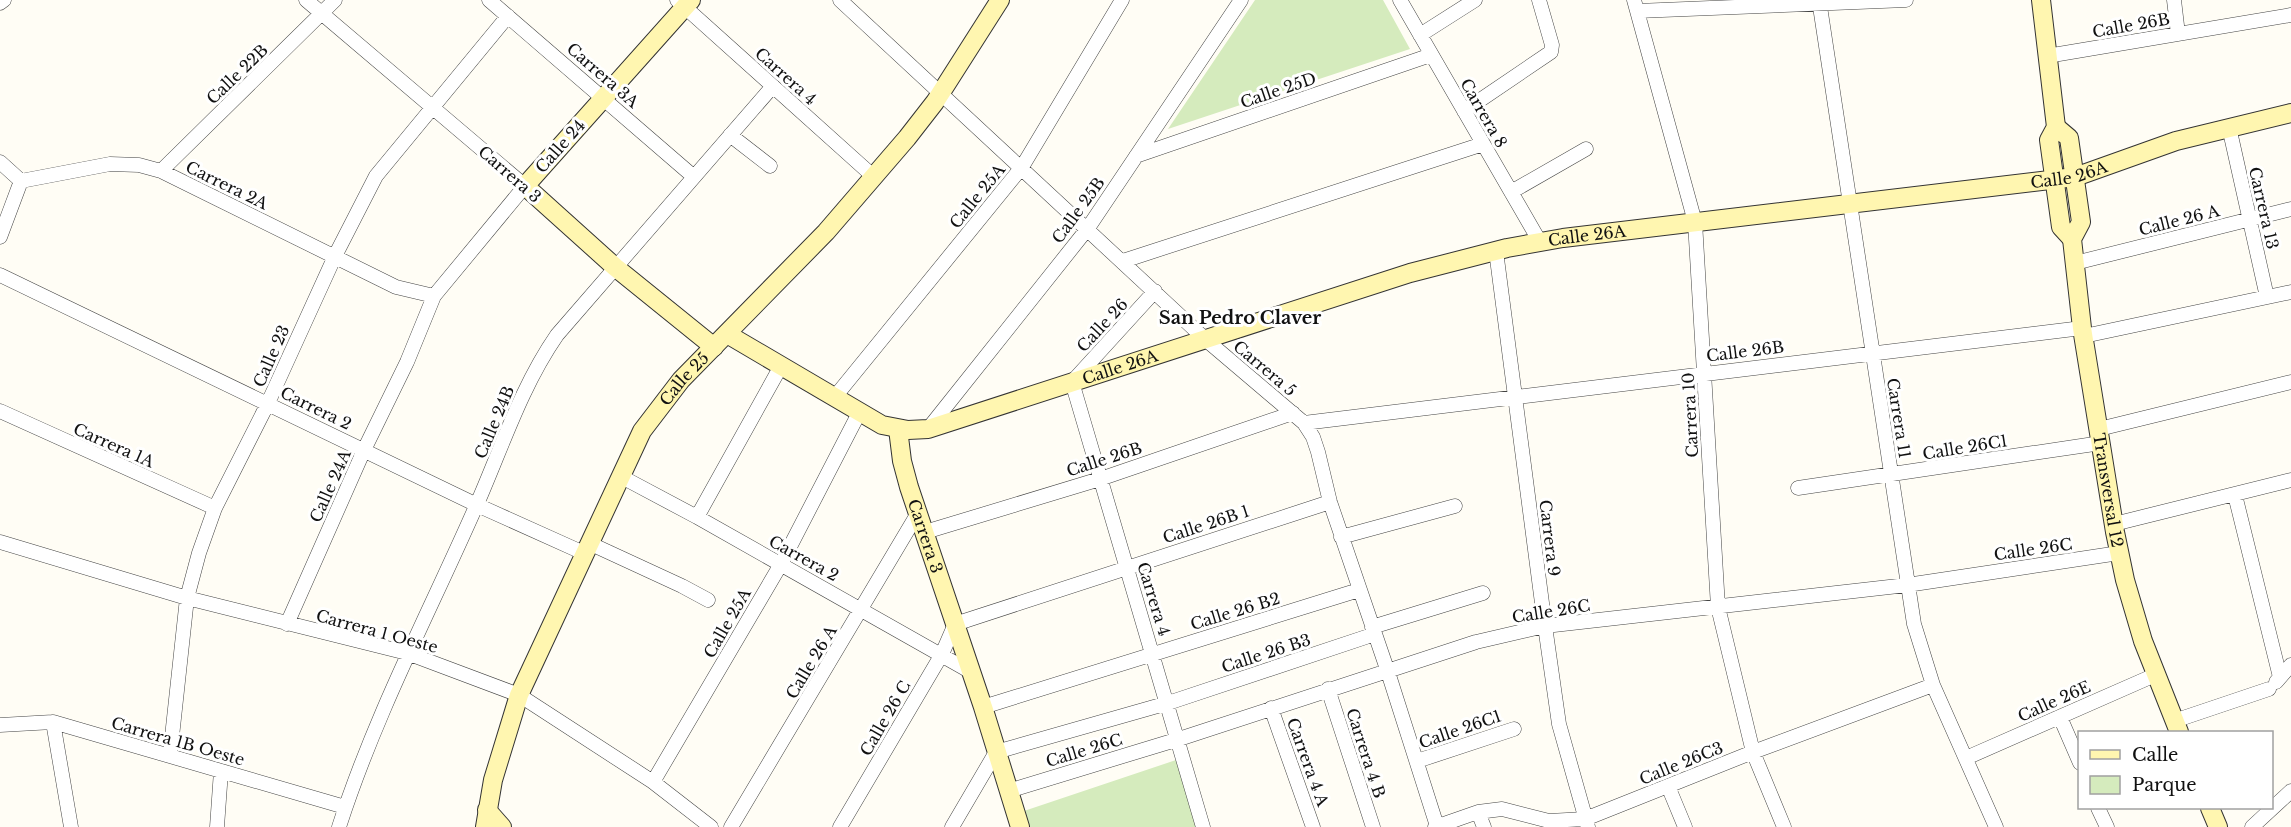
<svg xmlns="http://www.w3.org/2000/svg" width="2291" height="827" font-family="'Libre Baskerville',serif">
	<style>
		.green { fill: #d5ebbd }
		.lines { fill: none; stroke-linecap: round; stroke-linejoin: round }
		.street-casing { stroke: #444; stroke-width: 15 }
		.secondary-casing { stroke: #333; stroke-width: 20 }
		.street { stroke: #fff; stroke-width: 14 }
		.secondary { stroke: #fff6b0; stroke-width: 18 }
		.labels { text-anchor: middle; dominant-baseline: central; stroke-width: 6; stroke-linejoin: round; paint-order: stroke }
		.street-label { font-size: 16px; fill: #111; stroke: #fff }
		.neighbourhood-label { font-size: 18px; font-weight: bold; fill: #111; stroke: #fff }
	</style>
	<rect width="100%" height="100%" fill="#fffdf5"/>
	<path class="green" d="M1255,0h128l27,49 -242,80z
		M1179,759l18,68h-172l-4,-15z"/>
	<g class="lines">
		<defs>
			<path id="street" d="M489,0l205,177
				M677,0l197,177
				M840,0l365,339 99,84 9,14 5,15 12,50 57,167 50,157
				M1400,0l140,242
				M1634,0l61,222 23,385 35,145 31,75
				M1819,0l95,624 19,61 63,142
				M2174,0l4,34
				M0,3l4,-3
				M1637,11l269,-11
				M1420,35l55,-35
				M2047,56l244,-41
				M1464,111l87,-59 1,-7 -13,-45
				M2229,127l38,170
				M730,135l40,31
				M1136,156l295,-101
				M0,162l21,19 89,-17 29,1 22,6 235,116 38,9
				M161,171l174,-171
				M1511,192l75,-43
				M0,237l21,-56
				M1496,251l49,375 14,98 29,103
				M1123,261l360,-117
				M2075,263l216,-54
				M0,275l477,230 109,49
				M1155,291l-83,91 131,445
				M2084,336l207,-44
				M834,398l188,-231 100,-167
				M0,411l215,97
				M1304,423l778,-95
				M928,429l160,-201 153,-228
				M2099,429l192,-47
				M620,476l77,41 274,155
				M1798,488l303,-45
				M2235,495l45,182
				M697,517l84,-151
				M2114,524l177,-44
				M925,532l175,-53 193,-66
				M1341,537l114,-31
				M0,542l187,56 220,55 112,42 134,87 58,45
				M591,544l91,42 26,14
				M287,624l77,-174 43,-88 27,-66 91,-110 -219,-186
				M1372,627l111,-34
				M2276,682l15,-17
				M1328,689l45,138
				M983,707l376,-117
				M1271,708l42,119
				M2060,717l20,46
				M2174,721l95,-32
				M53,722l18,105
				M0,725l53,-3 292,85
				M170,755l17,-157 12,-45 16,-45 53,-105 67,-147 41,-80 132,-160
				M1966,758l189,-83
				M1417,761l97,-32
				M653,782l128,-218 78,-151
				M1668,786l17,41
				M1008,791l171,-52 297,-97 69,-16 362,-41 212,-32
				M2098,808l9,19
				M1478,812l6,15
				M217,827l4,-56
				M339,827c36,-112 91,-216 138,-323 25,-57 44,-117 80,-169l216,-249
				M731,827l187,-314
				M840,827l102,-173 13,-30 375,-122
				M952,827l44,-75 172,-49 207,-69
				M1435,827l43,-15 24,-3 47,12 36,-2 168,-67 180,-67
				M2252,827l39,-36"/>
			<g id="secondary">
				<path d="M691,0l-166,186 90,81 99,80"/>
				<path d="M2041,0l15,127 -7,13 12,87 11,12"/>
				<path id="s1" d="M2056,127l13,11 12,84 -9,17 10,89 33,204 10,48 18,61 36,91"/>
				<path id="s2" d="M727,334l155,91 26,5 20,-1 482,-156 97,-25 56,-10 512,-61 101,-36 115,-28"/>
				<path id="s3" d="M898,429l4,32 7,26 74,220 37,120"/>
				<path d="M2210,808l8,19"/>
				<path d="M487,810l15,17"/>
				<path id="s4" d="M485,827l8,-47 26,-85 123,-264 39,-51 145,-148 81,-94 28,-36 65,-102"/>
			</g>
		</defs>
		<use href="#street" class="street-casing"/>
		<use href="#secondary" class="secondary-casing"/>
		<use href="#street" class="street"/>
		<use href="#secondary" class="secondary"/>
	</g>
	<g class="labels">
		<g class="street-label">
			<text transform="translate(2131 25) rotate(-10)">Calle 26B</text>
			<text transform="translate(237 74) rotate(-44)">Calle 22B</text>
			<text transform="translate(603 75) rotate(41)">Carrera 3A</text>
			<text transform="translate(786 76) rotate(42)">Carrera 4</text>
			<text transform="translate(1278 90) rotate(-19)">Calle 25D</text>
			<text transform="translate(1484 113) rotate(60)">Carrera 8</text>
			<text transform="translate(560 146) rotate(-48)">Calle 24</text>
			<text stroke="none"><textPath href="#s2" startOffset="1400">Calle 26A</textPath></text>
			<text transform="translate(510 174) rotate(41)">Carrera 3</text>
			<text transform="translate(227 185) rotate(26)">Carrera 2A</text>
			<text transform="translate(977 196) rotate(-51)">Calle 25A</text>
			<text transform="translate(2264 208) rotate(77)">Carrera 13</text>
			<text transform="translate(1078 210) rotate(-54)">Calle 25B</text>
			<text transform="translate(2179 220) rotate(-14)">Calle 26 A</text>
			<text stroke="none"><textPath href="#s2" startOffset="914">Calle 26A</textPath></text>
			<text transform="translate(1102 325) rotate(-47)">Calle 26</text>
			<text transform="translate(1745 351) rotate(-7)">Calle 26B</text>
			<text transform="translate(271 356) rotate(-66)">Calle 23</text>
			<text stroke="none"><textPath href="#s2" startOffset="428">Calle 26A</textPath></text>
			<text transform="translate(1265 368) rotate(40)">Carrera 5</text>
			<text stroke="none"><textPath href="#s4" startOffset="495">Calle 25</textPath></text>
			<text transform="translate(316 408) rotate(26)">Carrera 2</text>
			<text transform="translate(1690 415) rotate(-93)">Carrera 10</text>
			<text transform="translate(1899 418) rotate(81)">Carrera 11</text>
			<text transform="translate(494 422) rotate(-67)">Calle 24B</text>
			<text transform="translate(114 445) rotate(24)">Carrera 1A</text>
			<text transform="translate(1965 447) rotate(-9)">Calle 26C1</text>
			<text transform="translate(1104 459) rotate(-18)">Calle 26B</text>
			<text transform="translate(330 486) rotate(-66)">Calle 24A</text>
			<text stroke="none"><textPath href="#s1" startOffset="375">Transversal 12</textPath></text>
			<text transform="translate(1206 524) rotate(-18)">Calle 26B 1</text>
			<text stroke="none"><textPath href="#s3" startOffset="111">Carrera 3</textPath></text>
			<text transform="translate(1550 538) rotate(83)">Carrera 9</text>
			<text transform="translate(2033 549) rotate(-8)">Calle 26C</text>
			<text transform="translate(804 558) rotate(29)">Carrera 2</text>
			<text transform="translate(1154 599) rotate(73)">Carrera 4</text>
			<text transform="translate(1235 611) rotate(-17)">Calle 26 B2</text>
			<text transform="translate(1551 611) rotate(-9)">Calle 26C</text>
			<text transform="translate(727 623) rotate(-60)">Calle 25A</text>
			<text transform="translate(377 631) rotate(15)">Carrera 1 Oeste</text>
			<text transform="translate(1266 653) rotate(-18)">Calle 26 B3</text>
			<text transform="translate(811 662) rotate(-59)">Calle 26 A</text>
			<text transform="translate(2054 701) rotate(-24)">Calle 26E</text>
			<text transform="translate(885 718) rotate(-60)">Calle 26 C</text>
			<text transform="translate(1460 729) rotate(-19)">Calle 26C1</text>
			<text transform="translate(178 741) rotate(16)">Carrera 1B Oeste</text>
			<text transform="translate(1084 750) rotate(-17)">Calle 26C</text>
			<text transform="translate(1366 753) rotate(72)">Carrera 4 B</text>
			<text transform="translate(1308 762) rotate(70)">Carrera 4 A</text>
			<text transform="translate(1681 763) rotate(-22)">Calle 26C3</text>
		</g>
		<g class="neighbourhood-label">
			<text x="1240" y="318">San Pedro Claver</text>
		</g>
	</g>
	<rect x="2078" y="731" width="195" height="78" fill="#ffffff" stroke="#a0a0a0" stroke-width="1.5"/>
	<rect x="2090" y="750" width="30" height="9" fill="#fff6b0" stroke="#a0a0a0" stroke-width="1.5"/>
	<text x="2132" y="761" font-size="18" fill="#111111">Calle</text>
	<rect x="2090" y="776" width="30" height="18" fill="#d5ebbd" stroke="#a0a0a0" stroke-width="1.5"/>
	<text x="2132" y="791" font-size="18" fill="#111111">Parque</text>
</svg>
